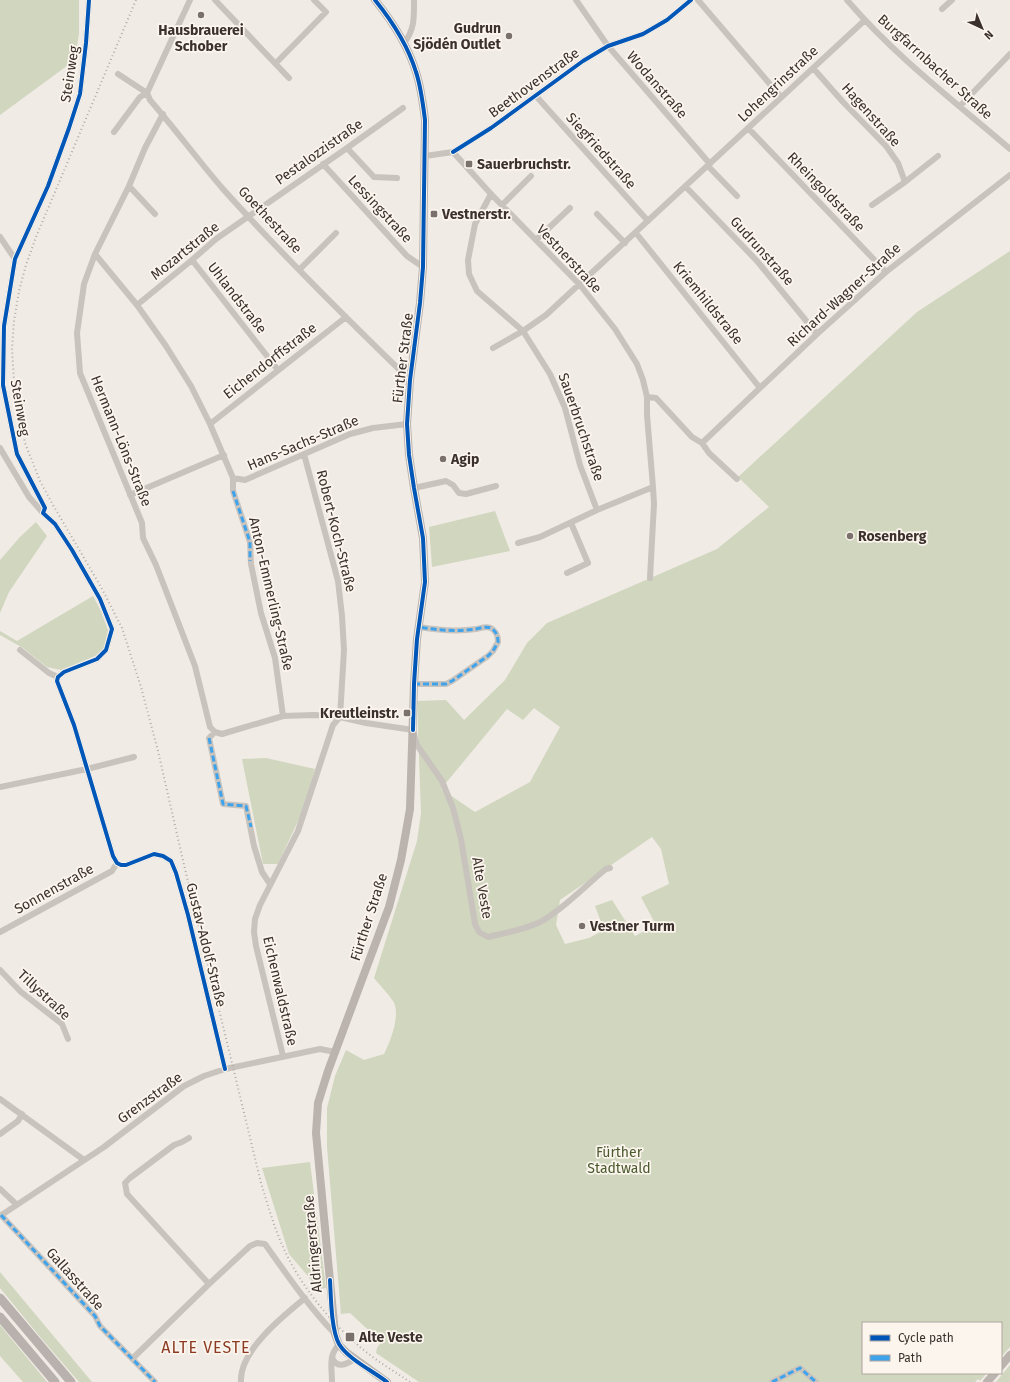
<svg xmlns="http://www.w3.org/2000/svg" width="1010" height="1382" font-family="'Fira Sans',sans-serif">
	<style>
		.green { fill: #d1d6bf; fill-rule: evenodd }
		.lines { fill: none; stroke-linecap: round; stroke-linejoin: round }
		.street { stroke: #c9c3be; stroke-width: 6 }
		.secondary { stroke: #bab3ae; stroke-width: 8 }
		.primary { stroke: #b8b1ad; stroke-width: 9 }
		.rail { stroke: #b1aca8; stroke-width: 2; stroke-dasharray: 1 3; stroke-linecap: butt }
		.quiet { stroke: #3fa3eb; stroke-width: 3; stroke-dasharray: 6 3; stroke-linecap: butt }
		.cycleway-casing { stroke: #fbf5ee; stroke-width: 6 }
		.cycleway { stroke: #0057b8; stroke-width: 4 }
		.poi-dot { fill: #7a716c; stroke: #fbf5ee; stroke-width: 1.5 }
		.labels { text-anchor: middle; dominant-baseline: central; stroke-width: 3.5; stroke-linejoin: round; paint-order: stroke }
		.poi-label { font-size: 14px; font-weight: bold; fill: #3b302b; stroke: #fbf5ee; text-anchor: start }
		.street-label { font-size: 14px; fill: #3b302b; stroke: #fbf5ee }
		.park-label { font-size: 14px; fill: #4a5a2e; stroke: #fbf5ee }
		.quarter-label { font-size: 16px; letter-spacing: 1px; fill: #8c3b22; stroke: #fbf5ee }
	</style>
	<rect width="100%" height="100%" fill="#f0ebe5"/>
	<path class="green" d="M0,0h79v33l-4,27 -75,55z
		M1010,251v1096l-9,10v-34h-138v50h124l-7,8 -2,-2 -3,3h-556l-43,-29 1,-5 4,-6 -31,-29 -9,1 -14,-167v-39l8,-32 11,-26 18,10 20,-6c6,-12 15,-34 11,-49 -1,-5 -17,-22 -21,-27l43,-137 4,-28 -4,-112 29,-1 18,20 41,-40 22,-37 20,-20 170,-74 52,-42 -31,-30 179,-165zM534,708l26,19 -30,55 -55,30 -34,-23 66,-80 16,11zM652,837l9,12 8,35 -28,13 15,28 -21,11 -23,-36 -17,6 9,24 -15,8 -24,6 -9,-19 4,-25z
		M495,511l15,40 -78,16 -3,-40z
		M36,522l11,14 -38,56 -9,21v-53l20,-23z
		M93,596l7,13 8,21 -4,18 -9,8 -34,14 -14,-3 -24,-19 -23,-13v-4l17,10z
		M266,758l49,11 -10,37 -27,58h-15l-21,-105z
		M310,1162l16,126 -7,1 -30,-35 -27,-86z
		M0,1272l92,110h-13l-38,-44 -41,-50z
		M0,1325l47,57h-24l-23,-26z
		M1010,1365v17h-14z"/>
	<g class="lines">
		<path class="street" d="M89,0l-3,43 -6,51 -11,34 -21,58 -33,73 -11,67 -1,59 14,69 28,54 -2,5 12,11 17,26 28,49 12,30 -6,21 -9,9 -33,13 -6,5 -1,4 17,44 39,131 4,7 4,2h5l28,-11 9,2 8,5 5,12 12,42 37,154
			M215,0l74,78
			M576,0l32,46 102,118
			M698,0l83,97
			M847,0c48,56 107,101 163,149
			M942,9l10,-9
			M404,43c11,-14 10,-26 10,-43
			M276,63l50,-51 -12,-12
			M813,68l30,34 43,44 12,17 7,19
			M118,74l29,19 3,7c25,29 48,60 73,89 59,66 123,129 187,191
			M536,96l112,125
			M960,106l50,-52
			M163,114l-18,34 -16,38 -34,68 -11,30 -7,49 3,40 62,150 1,15 13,27 39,101 15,61 5,5
			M748,128l138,144
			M114,132l26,-35 7,-4 43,-93
			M347,148l27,29 23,1
			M453,152l38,42 89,91 35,44 22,35 6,16 4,17v18l6,72 1,17 -4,74
			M425,156l28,-4 38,-24 92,-67 25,-15 35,-12 24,-14 24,-20
			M323,164l84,92 16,11
			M708,166l29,30
			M129,186l26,28
			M686,187l71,74 60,73
			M491,194l-16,30 -7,36 1,14 8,17 46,40 27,43 15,34 15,57 17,45
			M502,205l29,-29
			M872,205l33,-23 33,-26
			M597,214l28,29
			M636,233l124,155
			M0,237l15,22
			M536,240l34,-32
			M95,254l42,51 29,41 25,40 19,38 23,54v13l17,51 1,22 10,49 14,45 8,58
			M192,260l86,110
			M300,269l36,-36
			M137,305l55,-45 24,-21 131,-91 56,-40
			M493,348l30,-17 23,-16 319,-295
			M647,397l9,1 36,39 10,6 7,10 28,26
			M210,424l136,-107
			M702,443l115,-109 69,-62 124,-97
			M0,448l29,49 14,16
			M233,478l12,2 105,-46 23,-6 34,-4
			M414,488l32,-7 7,4 6,8 7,1 30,-8
			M130,495l94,-40
			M518,543l22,-6 57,-27 56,-23
			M567,573l21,-10 -17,-40
			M20,650l29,23 9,4
			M414,684h32l6,-3 36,-25 5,-5 5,-9c0,-6 -2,-11 -7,-14 -5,-2 -10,0 -15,1 -19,3 -39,1 -57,-2
			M0,787l87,-18 47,-12
			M270,884l-8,-12 -8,-26 -8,-40 -23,-2 -14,-66 6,-6 7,2 61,-18 31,-1 26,2 26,6 47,7 4,15 25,36 11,27 8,31 14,85 4,8 9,5c17,-4 34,-7 50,-14 22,-11 48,-38 68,-54l4,-1
			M0,932l112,-61 5,-8
			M0,970l21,22 41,32 6,15
			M283,1056l-27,-110 -2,-14 1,-13 5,-14 38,-74 35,-106 7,-8 4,-67 -2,-34 -4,-35 -34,-127
			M0,1099l84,61
			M0,1134l18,-13 4,-7
			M189,1138l-7,4 -8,3 -44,33 -5,5 2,11 82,90
			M0,1189l16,15
			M1,1215l94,101 5,10 55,56
			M0,1216l104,-69 80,-61 20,-10 21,-7 95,-20 15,3
			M332,1357c4,12 14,8 22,2
			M133,1358l76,-74 41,-38 7,-3 8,1c22,31 44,63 70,90
			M241,1382c-2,-31 42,-66 64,-84
			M332,1382c0,-14 -4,-27 7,-37
			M772,1382l28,-14 16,14"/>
		<path class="secondary" d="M375,0c17,21 33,46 41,72 5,15 7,32 9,48l-2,147 -3,36 -10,77 -3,44 2,31 5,33 9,50 2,44 -8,57 -3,45 -4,125 -9,51 -12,47 -61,164 -10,32 -2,30 19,201 4,11 8,8 40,29
			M1001,1366l9,-11
			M987,1382l8,-9"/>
		<path class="primary" d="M0,1298l71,84
			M0,1317l55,65"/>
		<path class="rail" d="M136,0l-100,237 -10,28 -7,26 -5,30 -2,28 3,48 10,46 15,38 13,24 48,82 21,41 19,59 17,64 26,114 77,318c7,22 13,45 23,66 18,40 51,79 86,106 13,10 27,18 40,27"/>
		<path class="quiet" d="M233,491l17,51v19
			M414,684h32l6,-3 36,-25 5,-5 5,-9c0,-6 -2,-11 -7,-14 -5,-2 -10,0 -15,1 -19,3 -39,1 -57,-2
			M209,738l14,66 23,2 5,21
			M1,1215l94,101 5,10 55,56
			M772,1382l28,-14 16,14"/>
		<defs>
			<path id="cycleway" d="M89,0l-3,43 -6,51 -11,34 -21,58 -33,73 -11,67 -1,59 14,69 28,54 -2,5 12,11 17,26 28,49 12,30 -6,21 -9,9 -33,13 -6,5 -1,4 17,44 39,131 4,7 4,2h5l28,-11 9,2 8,5 5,12 12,42 37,154
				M375,0c17,21 33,46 41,72 5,15 7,32 9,48l-2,147 -3,36 -10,77 -3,44 2,31 5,33 9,50 2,44 -8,57 -3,45 -1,46
				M453,152l38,-24 92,-67 25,-15 35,-12 24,-14 24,-20
				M330,1280c1,17 1,49 9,64 9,15 34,27 48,38"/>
		</defs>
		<use href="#cycleway" class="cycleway-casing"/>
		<use href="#cycleway" class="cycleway"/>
	</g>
	<g class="poi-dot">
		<circle cx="201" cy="15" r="4"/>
		<circle cx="509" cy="36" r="4"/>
		<rect x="465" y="160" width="8" height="8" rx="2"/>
		<rect x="430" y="210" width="8" height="8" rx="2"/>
		<circle cx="443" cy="459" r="4"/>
		<circle cx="850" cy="536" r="4"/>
		<rect x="403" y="709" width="8" height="8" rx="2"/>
		<circle cx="582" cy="926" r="4"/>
		<rect x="345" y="1332" width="10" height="10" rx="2"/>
	</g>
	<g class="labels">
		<g class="poi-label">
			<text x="501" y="28" text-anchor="end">Gudrun<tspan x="501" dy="16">Sjödén Outlet</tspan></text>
			<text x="201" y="30" text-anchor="middle">Hausbrauerei<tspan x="201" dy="16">Schober</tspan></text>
			<text x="477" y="164">Sauerbruchstr.</text>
			<text x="442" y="214">Vestnerstr.</text>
			<text x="451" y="459">Agip</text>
			<text x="858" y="536">Rosenberg</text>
			<text x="399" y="713" text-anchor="end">Kreutleinstr.</text>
			<text x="590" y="926">Vestner Turm</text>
			<text x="359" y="1337">Alte Veste</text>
		</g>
		<g class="street-label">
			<text transform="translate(935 67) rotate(42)">Burgfarrnbacher Straße</text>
			<text transform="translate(70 74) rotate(-81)">Steinweg</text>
			<text transform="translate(534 83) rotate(-36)">Beethovenstraße</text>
			<text transform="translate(778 84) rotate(-43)">Lohengrinstraße</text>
			<text transform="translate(657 85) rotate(49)">Wodanstraße</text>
			<text transform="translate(871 115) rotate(48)">Hagenstraße</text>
			<text transform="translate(601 151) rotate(48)">Siegfriedstraße</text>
			<text transform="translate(319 152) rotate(-35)">Pestalozzistraße</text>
			<text transform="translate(826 192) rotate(46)">Rheingoldstraße</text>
			<text transform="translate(380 209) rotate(47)">Lessingstraße</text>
			<text transform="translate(270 220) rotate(47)">Goethestraße</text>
			<text transform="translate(185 251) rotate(-39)">Mozartstraße</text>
			<text transform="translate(762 251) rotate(48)">Gudrunstraße</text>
			<text transform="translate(569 259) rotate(47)">Vestnerstraße</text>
			<text transform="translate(844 295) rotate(-42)">Richard-Wagner-Straße</text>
			<text transform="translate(237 298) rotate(52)">Uhlandstraße</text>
			<text transform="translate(708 303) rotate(51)">Kriemhildstraße</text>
			<text transform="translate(403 358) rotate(-83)">Fürther Straße</text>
			<text transform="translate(270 361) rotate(-38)">Eichendorffstraße</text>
			<text transform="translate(20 408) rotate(80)">Steinweg</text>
			<text transform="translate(581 427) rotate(71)">Sauerbruchstraße</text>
			<text transform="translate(121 441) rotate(68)">Hermann-Löns-Straße</text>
			<text transform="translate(303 443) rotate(-23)">Hans-Sachs-Straße</text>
			<text transform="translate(336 531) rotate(76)">Robert-Koch-Straße</text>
			<text transform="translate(271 594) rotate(77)">Anton-Emmerling-Straße</text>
			<text transform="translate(482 888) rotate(80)">Alte Veste</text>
			<text transform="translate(54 889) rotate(-29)">Sonnenstraße</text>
			<text transform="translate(369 917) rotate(-72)">Fürther Straße</text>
			<text transform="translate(206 945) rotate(76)">Gustav-Adolf-Straße</text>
			<text transform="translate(280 991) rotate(77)">Eichenwaldstraße</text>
			<text transform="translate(44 995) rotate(43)">Tillystraße</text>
			<text transform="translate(150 1098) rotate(-36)">Grenzstraße</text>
			<text transform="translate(313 1244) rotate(-95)">Aldringerstraße</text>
			<text transform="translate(75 1279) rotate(48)">Gallasstraße</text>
		</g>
		<g class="park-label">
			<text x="619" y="1152">Fürther<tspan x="619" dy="16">Stadtwald</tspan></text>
		</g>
		<g class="quarter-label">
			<text x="206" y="1347">ALTE VESTE</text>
		</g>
	</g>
	<rect x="862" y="1322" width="140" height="52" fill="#fbf5ee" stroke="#aea6a0"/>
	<rect x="870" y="1335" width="20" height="6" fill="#0057b8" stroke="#aea6a0"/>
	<text x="898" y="1342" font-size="12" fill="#3b302b">Cycle path</text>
	<rect x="870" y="1355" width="20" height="6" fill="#3fa3eb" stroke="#aea6a0"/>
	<text x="898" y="1362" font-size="12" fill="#3b302b">Path</text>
	<g transform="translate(982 28) rotate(136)" stroke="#fbf5ee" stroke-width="3" paint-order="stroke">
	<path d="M0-3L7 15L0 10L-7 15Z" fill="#3b302b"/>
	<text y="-6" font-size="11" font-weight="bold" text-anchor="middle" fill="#3b302b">N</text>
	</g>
</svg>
